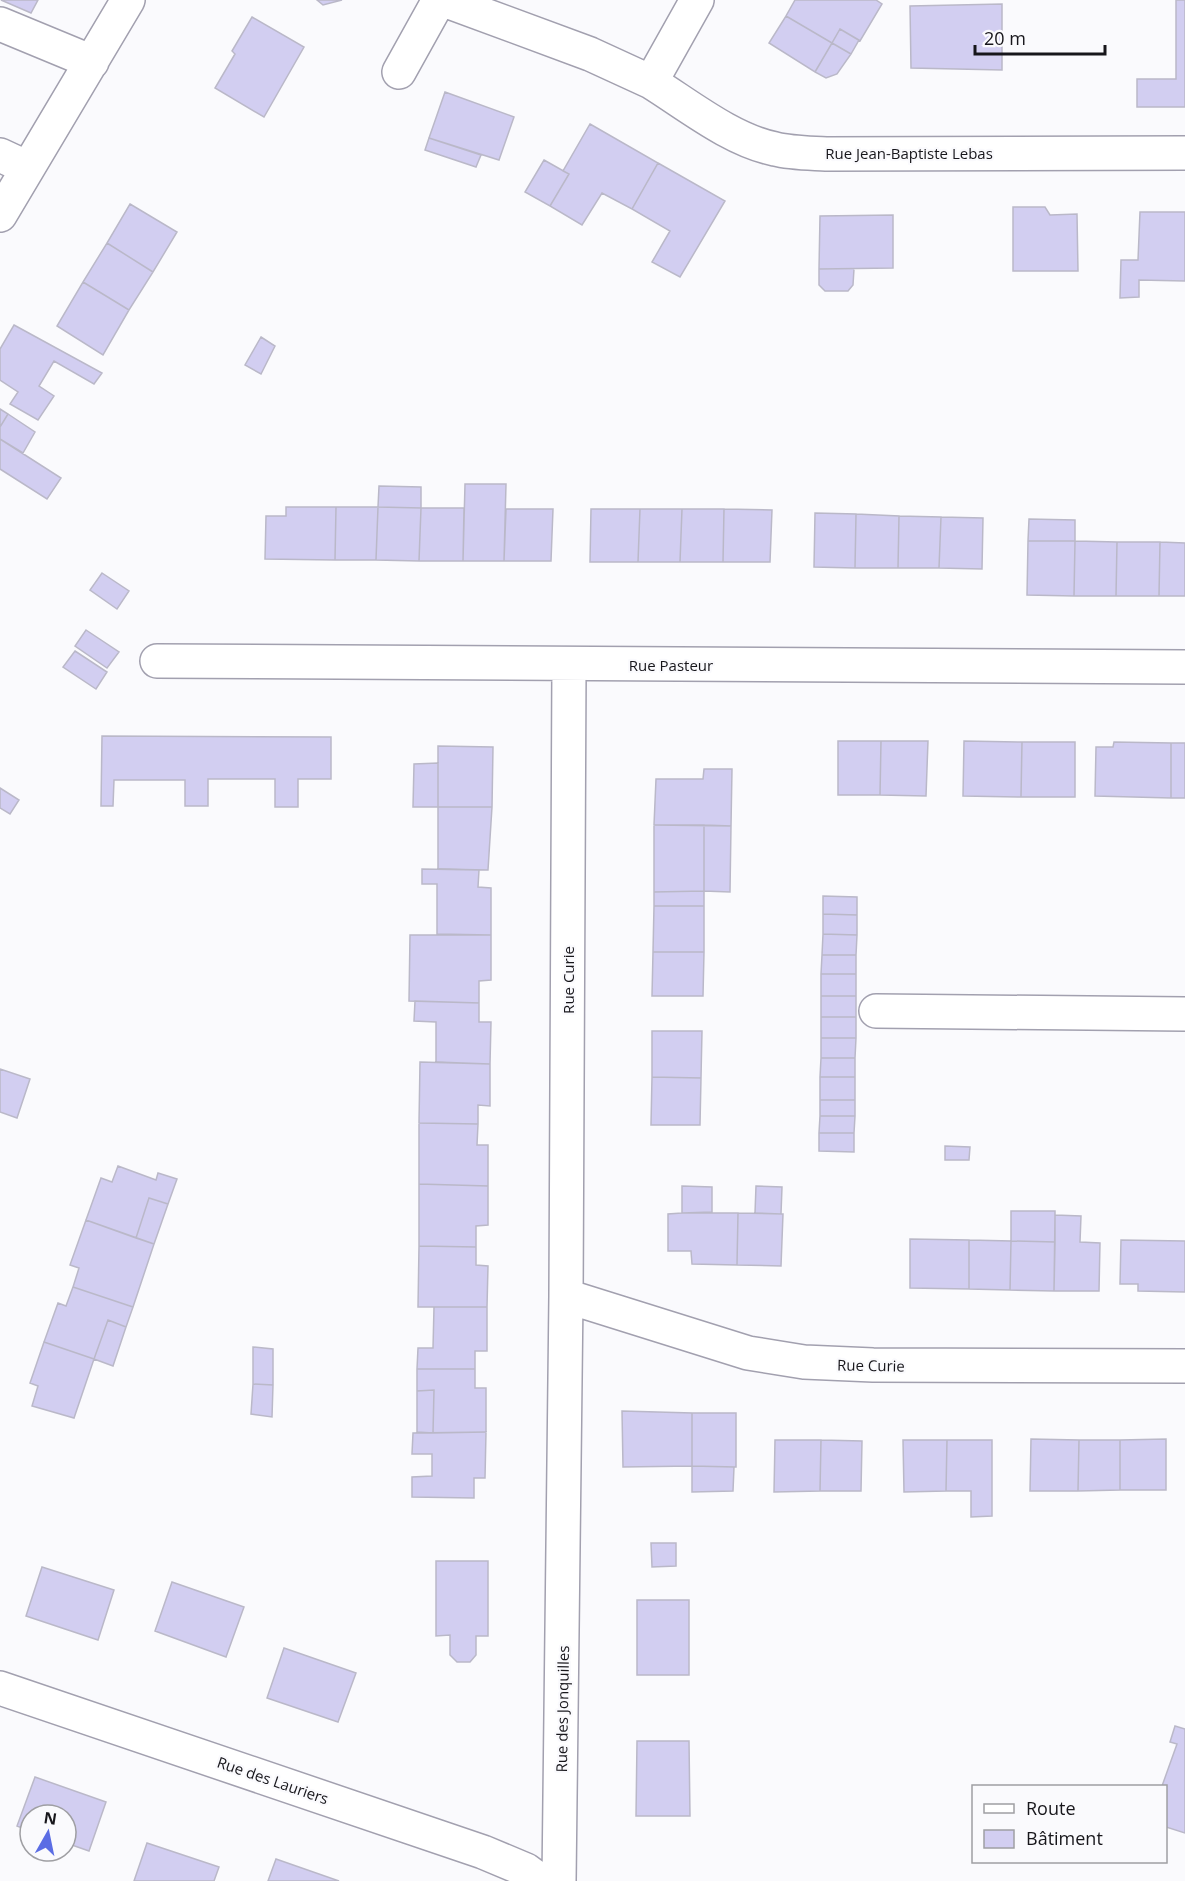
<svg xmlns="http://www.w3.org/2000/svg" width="1185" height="1881" font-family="'Open Sans',sans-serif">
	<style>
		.building { fill: #d2cef1; stroke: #bab8c8; stroke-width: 1.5 }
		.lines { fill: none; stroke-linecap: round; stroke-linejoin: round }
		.minor-casing { stroke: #a2a0af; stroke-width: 36 }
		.minor { stroke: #fff; stroke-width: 33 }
		.labels { text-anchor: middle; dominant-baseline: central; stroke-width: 4.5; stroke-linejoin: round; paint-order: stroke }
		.street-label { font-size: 15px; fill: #17161b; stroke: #fafafd }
	</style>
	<rect width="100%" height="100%" fill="#fafafd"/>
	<path class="building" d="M1,0h37l-7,13z
		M317,0h25l-19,5z
		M795,0h81l6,4 -22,37 -20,-12 -8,14 -46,-27z
		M1176,0h9v107h-48v-28h39z
		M1002,4v66l-91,-2 -1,-62z
		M786,16l46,27 -17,29 -46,-29z
		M252,17l52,30 -40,70 -49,-29 20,-34 -3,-3z
		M840,29l19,11 -8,14 -19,-11z
		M832,43l19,11 -14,20 -11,4 -11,-6z
		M445,92l69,25 -15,43 -70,-22z
		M590,124l68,39 -26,46 -30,-16 -20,32 -32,-19 19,-32 -6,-3z
		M429,138l52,17 -5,12 -51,-17z
		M544,160l25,14 -19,32 -25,-14z
		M658,163l67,38 -45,76 -28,-15 18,-31 -38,-22z
		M130,204l47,28 -24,40 -46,-29z
		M1013,207h32l5,8 27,-1 1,57h-65z
		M1140,212h45v69l-46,-1v17l-19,1 1,-38h17z
		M893,215v53l-74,1 1,-53z
		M107,243l46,29 -24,38 -46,-28z
		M819,269h35l-1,16 -5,6h-23l-6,-6z
		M83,282l46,28 -26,45 -46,-29z
		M14,325l88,48 -8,11 -40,-23 -15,25 15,10 -16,24 -28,-16 8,-12 -18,-12v-31z
		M261,337l14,9 -14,28 -16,-9z
		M0,409l8,5 -8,13z
		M8,414l27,18 -12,21 -23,-14v-12z
		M0,439l61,39 -14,21 -47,-30z
		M465,484h41l-2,77h-41z
		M379,486l42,1v21l-43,-1z
		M286,507h50l-1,53 -70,-1 1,-43h20z
		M336,507h42l-2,53h-41z
		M378,507l43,1 -2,53 -43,-1z
		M421,508h43l-1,53h-44z
		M506,509h47l-2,52h-47z
		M591,509h49l-2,53h-48z
		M640,509h42l-2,53h-42z
		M682,509h42l-1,53h-43z
		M724,509l48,1 -2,52h-47z
		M815,513l41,1 -1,54 -41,-1z
		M856,514l43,2 -1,52h-43z
		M899,516l42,1 -2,51h-41z
		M941,517l42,1 -1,51 -43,-1z
		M1029,519l46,1v21h-47z
		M1028,541h47l-1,55 -47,-1z
		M1075,541l42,1 -1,54h-42z
		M1117,542h43l-1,54h-43z
		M1160,542l25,1v53h-26z
		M102,573l27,18 -12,18 -27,-19z
		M86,630l33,22 -12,16 -32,-22z
		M75,651l32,21 -11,17 -33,-22z
		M102,736l229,1v42h-33v28h-23v-28h-67v27h-23v-26h-71l-1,26h-12z
		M838,741h43l-1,54h-42z
		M881,741h47l-2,55 -46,-1z
		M964,741l58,1 -1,55 -58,-1z
		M1022,742h53v55h-54z
		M1114,742l57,1v55l-76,-2 1,-49h17z
		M1171,743h14v55h-14z
		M438,746l55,1 -1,60h-54z
		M438,763v44h-25l1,-43z
		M704,769h28l-1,57 -77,-1 2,-46h47z
		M0,788l19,12 -9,14 -10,-6z
		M438,807h54l-4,63 -50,-1z
		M654,825h50v66l-50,1z
		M704,825l27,1 -1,66 -26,-1z
		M422,869l57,1 -1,17 13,1v47l-54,-1v-50h-15z
		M704,891v15h-50v-14z
		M823,896l34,1v18l-34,-1z
		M654,906h50v46h-51z
		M823,914l34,1v20l-34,-1z
		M823,934l34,1 -1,20h-34z
		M410,935h81v45l-12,1v22l-70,-2z
		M653,952h51l-1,44h-51z
		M822,955h34v19h-35z
		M821,974h35v22h-35z
		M821,996h35v21h-35z
		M415,1001l64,2v19h12l-1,42 -54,-2v-40l-22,-1z
		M821,1017h35v21h-35z
		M652,1031h50l-1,47 -49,-1z
		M821,1038h35l-1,20h-34z
		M821,1058h34v19h-35z
		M420,1062l70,2v42l-12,-1v19l-59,-1z
		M0,1069l30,10 -13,39 -17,-6z
		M652,1077l49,1 -1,47h-49z
		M820,1077h35v23h-35z
		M820,1100h35v16h-35z
		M820,1116h35l-1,17h-35z
		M419,1123l59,1 -1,21h11v41l-69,-2z
		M819,1133h35v19l-35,-1z
		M945,1146l25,1 -1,13h-24z
		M118,1166l38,14 2,-7 19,6 -9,25 -19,-6 -13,40 -50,-18 15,-42 11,4z
		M419,1184l69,2v39l-12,1v21l-57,-1z
		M682,1186l30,1v25l-30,1z
		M756,1186l26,1 -1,27 -26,-1z
		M149,1198l19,6 -14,40 -18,-6z
		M1011,1211h44v31l-44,-1z
		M682,1213h56l-1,52 -45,-1 -1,-13h-23v-37z
		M738,1213l45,1 -2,52 -44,-1z
		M1055,1215l26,1 -1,26 20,1 -1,48h-45z
		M86,1220l68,24 -21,63 -60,-20 6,-19 -9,-3z
		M910,1239l59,1v49l-59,-1z
		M969,1240l42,1 -1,49 -41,-1z
		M1121,1240l64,1v51l-47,-1v-7h-18z
		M1011,1241l44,1 -1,49 -44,-1z
		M419,1246l57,1v18l12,1 -1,41h-69z
		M73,1287l60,20 -7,20 -18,-7 -14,39 -50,-17 14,-39 8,3z
		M434,1307h53v44h-12v18h-58l1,-21h15z
		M108,1320l18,7 -13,39 -19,-7z
		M44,1342l50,17 -20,59 -42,-12 6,-20 -8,-3z
		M253,1347l20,2v36l-20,-1z
		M417,1369h58v19h11v44l-53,1 1,-43 -17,1z
		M253,1384l20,1 -1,32 -21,-3z
		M434,1390l-1,43 -16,-1v-41z
		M622,1411l70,2v53l-69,1z
		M692,1413h44v54l-44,-1z
		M486,1432l-1,46h-11v20l-62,-1v-20l20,-1v-22h-20l1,-21z
		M1031,1439l48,1 -1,51h-48z
		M1166,1439v51h-46v-50z
		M775,1440h46l-1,51 -46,1z
		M821,1440l41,1 -1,50h-41z
		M903,1440h44l-1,51 -42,1z
		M947,1440h45v76l-21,1v-26h-25z
		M1079,1440h41v50l-42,1z
		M692,1466l42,1 -1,24 -41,1z
		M651,1543h25v23l-24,1z
		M436,1561h52v75h-12v19l-6,7h-13l-7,-7v-20l-14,1z
		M42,1567l72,23 -16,50 -72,-24z
		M172,1582l72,25 -18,50 -71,-26z
		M637,1600h52v75h-52z
		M284,1648l72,25 -18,49 -71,-24z
		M1175,1726l10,3v104l-19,-6v-41h-4l15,-42 -7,-2z
		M637,1741h52l1,75h-54z
		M35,1777l71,25 -17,49 -23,-8v-28h-36v16l-13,-5z
		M147,1843l72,24 -5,14h-80z
		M276,1859l63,22h-71z"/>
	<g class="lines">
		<defs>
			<path id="minor" d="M444,0l146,54 61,28
				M697,0l-46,82c37,23 80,58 124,67 16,4 34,4 51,5l359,-1
				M0,24l92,38
				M399,72l40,-72
				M0,155l28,13
				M0,215l128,-215
				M157,661l1028,6
				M876,1011l309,3
				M566,1296l182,57 56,9 69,3 312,1
				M0,1688l483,164 43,18 15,11
				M559,1881l7,-585 3,-631"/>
		</defs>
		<use href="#minor" class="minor-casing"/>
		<use href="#minor" class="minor"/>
	</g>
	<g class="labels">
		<g class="street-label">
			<text x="909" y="153">Rue Jean-Baptiste Lebas</text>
			<text x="671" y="665">Rue Pasteur</text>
			<text transform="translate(568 980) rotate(-90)">Rue Curie</text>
			<text transform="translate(871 1365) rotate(1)">Rue Curie</text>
			<text transform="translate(562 1709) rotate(-89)">Rue des Jonquilles</text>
			<text transform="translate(273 1780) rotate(19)">Rue des Lauriers</text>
		</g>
	</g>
	<rect x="972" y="1785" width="195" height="78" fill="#fafafd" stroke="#9f9fa3" stroke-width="1.5"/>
	<rect x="984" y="1804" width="30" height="9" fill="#ffffff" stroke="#9f9fa3" stroke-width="1.5"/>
	<text x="1026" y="1815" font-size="18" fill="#17161b">Route</text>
	<rect x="984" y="1830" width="30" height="18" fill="#d2cef1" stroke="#9f9fa3" stroke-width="1.5"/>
	<text x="1026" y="1845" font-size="18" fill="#17161b">Bâtiment</text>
	<g transform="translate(48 1833) rotate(9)"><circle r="28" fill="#fafafd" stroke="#9f9fa3" stroke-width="1.5"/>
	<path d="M0-4.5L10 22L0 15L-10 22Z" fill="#5b6de4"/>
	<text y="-9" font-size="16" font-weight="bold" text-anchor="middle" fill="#17161b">N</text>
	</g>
	<path d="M975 45v9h130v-9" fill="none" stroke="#17161b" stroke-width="3"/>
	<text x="984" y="45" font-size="18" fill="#17161b" stroke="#fafafd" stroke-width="4.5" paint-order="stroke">20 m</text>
</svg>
